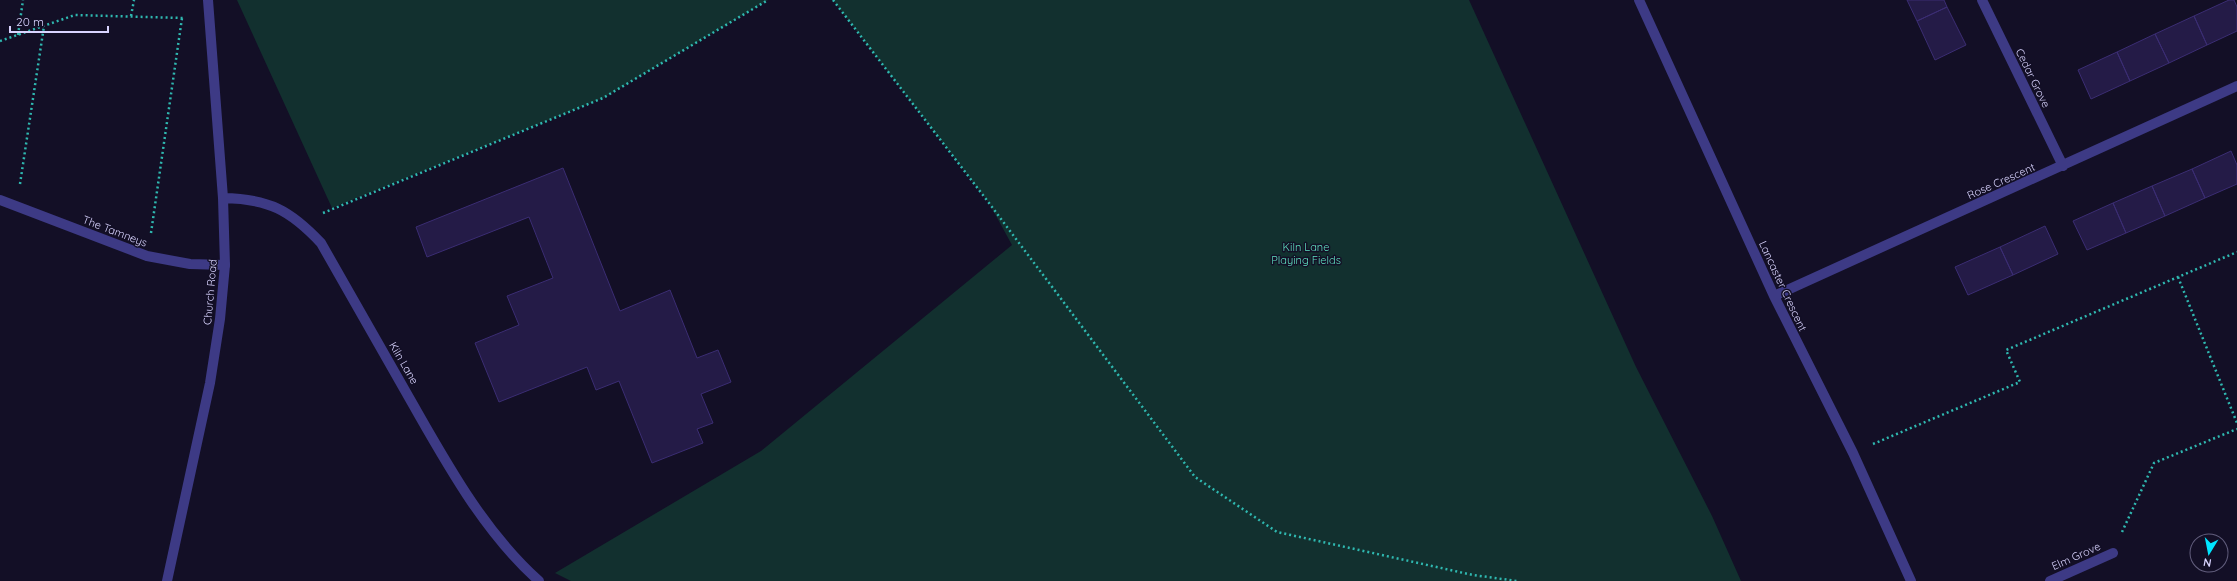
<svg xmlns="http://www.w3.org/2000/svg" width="2237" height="581" font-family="Quicksand,sans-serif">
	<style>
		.green { fill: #12302f }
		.building { fill: #241b47; stroke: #3b2d73 }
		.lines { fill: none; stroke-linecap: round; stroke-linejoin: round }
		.path { stroke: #2fb8b0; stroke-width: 2.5; stroke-dasharray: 2 3; stroke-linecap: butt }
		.minor { stroke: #3d3a85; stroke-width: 10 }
		.tertiary { stroke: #3d3a85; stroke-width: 10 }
		.labels { text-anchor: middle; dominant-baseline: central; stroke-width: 3; stroke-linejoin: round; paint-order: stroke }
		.street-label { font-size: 11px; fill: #d9d4ff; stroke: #130f26 }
		.park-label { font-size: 11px; fill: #5fe0c0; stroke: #130f26 }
	</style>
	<rect width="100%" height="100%" fill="#130f26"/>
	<path class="green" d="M237,0h531l-165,98 -271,110z
		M833,0h636l167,367 76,149 29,65h-1170l-16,-8 206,-122 251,-206 -23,-42z"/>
	<path class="building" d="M1907,0h37l3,7 -30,14z
		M2229,0h5l3,7v24l-30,14 -13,-29z
		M1947,7l19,38 -31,15 -18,-39z
		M2194,16l13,29 -38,18 -14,-29z
		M2155,34l14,29 -39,18 -13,-29z
		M2117,52l13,29 -39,18 -13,-29z
		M2231,151l6,14v19l-32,14 -13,-29z
		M563,168l57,143 50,-21 27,68 21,-8 13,32 -30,12 12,29 -16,6 6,14 -51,20 -33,-82 -23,9 -9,-23 -88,35 -24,-59 44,-18 -12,-29 46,-18 -24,-61 -102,40 -11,-30z
		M2192,169l13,29 -40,18 -13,-30z
		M2152,186l13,30 -39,17 -13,-30z
		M2113,203l13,30 -39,17 -14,-29z
		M2045,226l13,28 -45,21 -13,-28z
		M2000,247l13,28 -45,20 -13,-28z"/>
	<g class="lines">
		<path class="path" d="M833,0l156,203 206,274 82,55 196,43 44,6
			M131,16l3,-16
			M18,35l5,-35
			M0,41l75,-26 108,3
			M20,184l24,-158
			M323,213l280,-115 165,-98
			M151,233l31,-215
			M2178,277l59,146
			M1873,444l147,-62 -14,-32 231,-98
			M2122,532l32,-69 83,-34"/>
		<path class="minor" d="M1639,0l135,296 79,157 58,128
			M1982,0l81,166
			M0,200l147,56 43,8 35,1
			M1774,296l463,-210
			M2050,581l63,-28"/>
		<path class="tertiary" d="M223,198c46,1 67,12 98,45 30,53 60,106 90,158 36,63 73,131 128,180
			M167,581l43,-198 10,-64 5,-54 -2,-67 -15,-198"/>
	</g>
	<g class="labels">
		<g class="street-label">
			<text transform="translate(2033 78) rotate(64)">Cedar Grove</text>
			<text transform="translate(2001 181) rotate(-24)">Rose Crescent</text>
			<text transform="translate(115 231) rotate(21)">The Tamneys</text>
			<text transform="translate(1783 286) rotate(65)">Lancaster Crescent</text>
			<text transform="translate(210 292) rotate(-85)">Church Road</text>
			<text transform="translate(404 363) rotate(60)">Kiln Lane</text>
			<text transform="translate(2076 556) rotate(-24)">Elm Grove</text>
		</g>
		<g class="park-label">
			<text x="1306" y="247">Kiln Lane<tspan x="1306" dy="13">Playing Fields</tspan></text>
		</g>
	</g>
	<g transform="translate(2209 553) rotate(190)"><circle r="19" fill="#130f26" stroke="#625e7d"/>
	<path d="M0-3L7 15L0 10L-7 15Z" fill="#00e5ff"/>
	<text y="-6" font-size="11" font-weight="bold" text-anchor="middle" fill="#d9d4ff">N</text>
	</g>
	<path d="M10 26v6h98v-6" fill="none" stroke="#d9d4ff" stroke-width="2"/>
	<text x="16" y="26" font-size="12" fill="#d9d4ff" stroke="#130f26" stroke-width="3" paint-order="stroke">20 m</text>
</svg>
